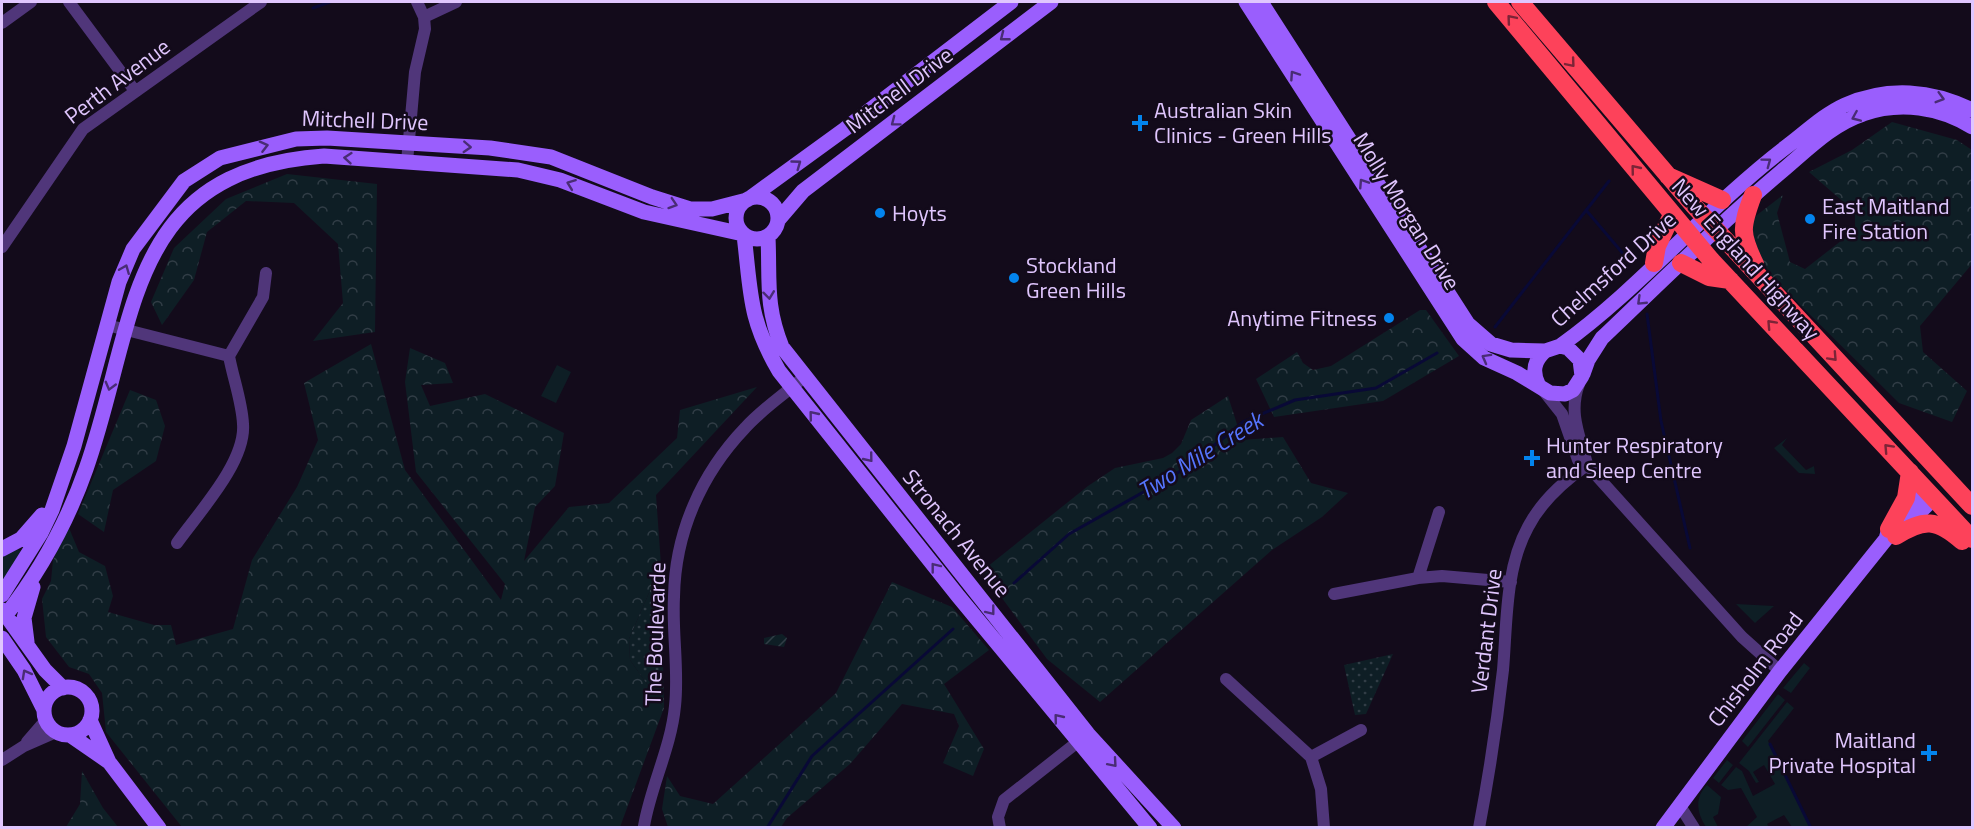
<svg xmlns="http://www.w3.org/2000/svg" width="1974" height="829" font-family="'Titillium Web',sans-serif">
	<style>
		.grass { fill: #0e1e25 }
		.forest { fill: url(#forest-crowns) }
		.park { fill: url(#park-dots) }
		.garden { fill: url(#garden-furrows) }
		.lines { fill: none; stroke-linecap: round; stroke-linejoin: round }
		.stream { stroke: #090936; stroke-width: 3 }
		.street { stroke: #50367a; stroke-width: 12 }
		.secondary { stroke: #9a5efd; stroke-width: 15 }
		.highway { stroke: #fd425a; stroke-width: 18 }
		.oneway { stroke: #7c2437 }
		.oneway2 { stroke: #492c75 }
		.poi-dot { fill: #0384ed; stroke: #130b1b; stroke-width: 2 }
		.labels { text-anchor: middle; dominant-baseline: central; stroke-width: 5; stroke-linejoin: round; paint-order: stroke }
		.street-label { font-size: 22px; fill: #e0c6fe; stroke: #130b1b }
		.poi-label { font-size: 22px; fill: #e0c6fe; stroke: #130b1b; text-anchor: start }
		.water-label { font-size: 24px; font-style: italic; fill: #5574fd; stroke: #130b1b }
	</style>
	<defs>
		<pattern id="forest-crowns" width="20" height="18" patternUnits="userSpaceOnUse" patternTransform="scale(1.5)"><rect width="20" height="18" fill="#0e1e25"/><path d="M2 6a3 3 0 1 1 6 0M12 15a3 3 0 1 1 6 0" fill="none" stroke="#313d46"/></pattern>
		<pattern id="park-dots" width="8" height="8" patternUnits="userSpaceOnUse" patternTransform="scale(1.5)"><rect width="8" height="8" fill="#0e1e25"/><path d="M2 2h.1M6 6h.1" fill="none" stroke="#313d46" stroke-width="1.8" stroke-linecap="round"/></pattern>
		<pattern id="garden-furrows" width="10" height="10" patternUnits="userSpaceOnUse" patternTransform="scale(1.5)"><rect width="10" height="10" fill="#0e1e25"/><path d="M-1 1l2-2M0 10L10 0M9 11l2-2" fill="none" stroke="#313d46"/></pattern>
	</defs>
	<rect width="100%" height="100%" fill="#130b1b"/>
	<path class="grass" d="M557,365l14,7 -15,31 -15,-7z
		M1787,438l-5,7 24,25 8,-4 1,8 -16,-1 -25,-25z
		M15,548l10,5 -23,34v-34z
		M1736,604l38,2 -19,17z
		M1804,663l6,5 -19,25 -8,-5z
		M1778,694l7,6 -37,47 -6,-6z
		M1787,702l7,6 -26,33 43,86h-19l-8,-12 -17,9 2,3h-23l11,-10 -16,-29 -13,2 -7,-5 15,-18 6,4 11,25 22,-12 -11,-19 -11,7 6,10 -3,1 -7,-12 -10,-8z
		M1727,760l6,5 -14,18 -6,-5z
		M1707,785l14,12 -3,17 -5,3 5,10h-12c-9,-14 -12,-29 1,-42z"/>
	<path class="forest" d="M1892,122l65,18 15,10v114l-52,62 3,26 44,39 -15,31 -53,-19 -128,-127 -25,-47 11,-14 26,-20 -6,18 13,49 15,7 50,-39v-18l-46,-40 43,-22z
		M287,174l90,10 -2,148 -62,9 30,-38 -5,-59 -44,-41 -48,-2 -39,31 -13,48 -32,45 -11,-23 23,-54 52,-49z
		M1420,310h6l33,46 -76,45 -109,16 -18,-38 41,-27 6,11 10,7 18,-4z
		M371,344l34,126 96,130 4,-16 -89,-112 -11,-90 5,-34 35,15 8,20 -32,2 9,21 55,-12 79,39 -9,53 -20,21 -11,54 45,-54 40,-4 68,-65 3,-28 77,-23 -101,108 5,70 -32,74 1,21 34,48 -44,119h-438l-76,-95 -4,-39 -13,-19 -20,-7 -23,-30 -4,-38 9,-18 2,-21 16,-32 10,24 26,14 8,30 -5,16 46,13h17l5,20 57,-16 19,-69 45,-73 21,-47 -14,-57z
		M130,390l26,10 9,26 -9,35 -43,29 -9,42 -26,-18z
		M1228,396l14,44 41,-3 28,46 37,10 -26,24 -50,33 -172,152 -53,-43 -65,-88 106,-85 27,-18 48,-10 9,-5 9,-9 10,-24z
		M892,582l60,25 37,43 -45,34 40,65 -11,27 -30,-13 16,-37 -5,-12 -52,-10 -52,60 -63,54 -6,9h-113l-6,-18 5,-33 13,20 33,8 123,-111z
		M82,771l21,37 15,19h-52l14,-23z"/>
	<path class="park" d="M661,565l3,143 -34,-48 -1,-21z
		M1393,654l-27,60 -11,1 -11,-50z"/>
	<path class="garden" d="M782,634l5,4 -3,9 -20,-3v-6z"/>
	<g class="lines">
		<path class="stream" d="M313,8l17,-6
			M1586,210l39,46
			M1647,314l14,107 29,127
			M1495,327l114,-146
			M1014,583l55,-49 117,-66 57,-46 52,-22 81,-12 61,-35
			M1770,744l41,84
			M767,828l45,-72 141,-127"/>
		<path class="street" d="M69,2l66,89
			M424,17l32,-15
			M2,23l29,-21
			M407,162l8,-90 10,-43 -1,-12 -7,-15
			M2,247l81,-118 178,-127
			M107,325l122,31c4,22 13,46 14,68 3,38 -44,88 -66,119
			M229,356l34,-59 3,-24
			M1579,384c-11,29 1,52 8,80
			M1543,390l19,24 16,46 9,5 155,172 38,34
			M1418,578l21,-66
			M1334,594l84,-16 24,-2 69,6
			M1226,679l85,78 10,32 3,39
			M27,742l19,-22
			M1311,757l50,-27
			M2,760l22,-14 32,-14
			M1680,806l14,22
			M644,826c7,-41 27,-78 31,-120 4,-36 -3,-73 -1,-109 1,-64 27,-123 71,-169 17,-19 40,-34 59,-51
			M1000,828l-2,-11 6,-17 80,-63
			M1479,828c10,-53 18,-105 24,-158 4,-47 2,-101 25,-143 13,-25 36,-46 59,-62"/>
		<path class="secondary" d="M1246,2l217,337 21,19 33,15 33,20 15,1 8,-4 9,-14 -2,-16 -12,-12 -8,-2 -15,5 -34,-1 -20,-6 -23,-20 -207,-322
			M736 218a21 21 0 1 1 42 0a21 21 0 1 1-42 0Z
			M750,198l95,-69 166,-127
			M779,219l24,-28 248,-189
			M744,235c7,57 4,83 35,136l179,225 192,232
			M768,237c2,43 -3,68 14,110l306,387 86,94
			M1560,346c81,-58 146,-138 226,-199 19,-14 37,-32 59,-42 43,-19 87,-15 127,5
			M1583,374l5,-14 14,-22c59,-56 117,-114 180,-167 25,-21 50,-47 81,-57 37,-13 77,-7 109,13
			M1538,384c-6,-13 -4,-23 7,-33
			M1901,531l33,-33
			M2,549l19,-10 21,-24
			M2,595l39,-62 11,-23 22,-64 45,-164 14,-33 51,-68 36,-23 76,-19 31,-1 163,10 61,9 101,40 38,12h22l35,-9
			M2,610l43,60 18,18
			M2,616l4,-1c35,-45 61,-92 80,-146 52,-147 38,-299 238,-313l194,14 42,10 84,32 99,22
			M2,638l22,32 20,40
			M27,642l-3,-24 9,-31
			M44 711a24 24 0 1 1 48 0a24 24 0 1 1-48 0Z
			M90,720l19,42 50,66
			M70,735l39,27
			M1663,828l117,-157 106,-132 3,-10 37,-39"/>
		<path class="highway" d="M1496,2l215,258 261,279
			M1520,2l174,204 278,300
			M1668,176l54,24
			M1753,195c-12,32 -13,38 2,69
			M1654,263l3,-17 15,-31
			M1681,263l28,14 21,3
			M1889,529l17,-31 4,-26
			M1896,536c28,-18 41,-17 66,5"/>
	</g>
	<defs><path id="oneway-chevron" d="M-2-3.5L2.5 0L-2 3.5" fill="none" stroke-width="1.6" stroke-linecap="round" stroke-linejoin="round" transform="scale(1.5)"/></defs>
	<g class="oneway">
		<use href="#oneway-chevron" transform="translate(1511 19) rotate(-130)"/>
		<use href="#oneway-chevron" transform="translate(1571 63) rotate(50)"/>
		<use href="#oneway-chevron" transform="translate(1635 169) rotate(-129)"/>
		<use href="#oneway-chevron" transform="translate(1771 324) rotate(-133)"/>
		<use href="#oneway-chevron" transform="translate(1833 357) rotate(47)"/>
		<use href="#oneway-chevron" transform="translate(1888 448) rotate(-133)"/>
	</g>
	<g class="oneway2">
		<use href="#oneway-chevron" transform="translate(1004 37) rotate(142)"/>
		<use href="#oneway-chevron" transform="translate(1294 75) rotate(-124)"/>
		<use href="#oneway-chevron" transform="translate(1940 98) rotate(16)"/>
		<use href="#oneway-chevron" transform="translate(1856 117) rotate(157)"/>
		<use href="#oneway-chevron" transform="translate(895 122) rotate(143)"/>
		<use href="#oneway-chevron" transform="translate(264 146) rotate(-14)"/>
		<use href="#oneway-chevron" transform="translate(467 147) rotate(3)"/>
		<use href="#oneway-chevron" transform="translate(348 158) rotate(-175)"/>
		<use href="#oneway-chevron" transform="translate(1767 162) rotate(-37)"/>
		<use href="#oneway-chevron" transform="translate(797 164) rotate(-36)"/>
		<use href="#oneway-chevron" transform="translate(1363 183) rotate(-123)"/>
		<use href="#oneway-chevron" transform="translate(571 184) rotate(-159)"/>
		<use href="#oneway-chevron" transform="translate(673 204) rotate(18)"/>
		<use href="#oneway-chevron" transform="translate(125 269) rotate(-68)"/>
		<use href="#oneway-chevron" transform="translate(769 295) rotate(83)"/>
		<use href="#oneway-chevron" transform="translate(1641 301) rotate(136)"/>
		<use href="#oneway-chevron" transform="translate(1486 358) rotate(-151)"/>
		<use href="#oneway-chevron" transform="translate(110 386) rotate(105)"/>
		<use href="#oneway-chevron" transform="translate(813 415) rotate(-129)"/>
		<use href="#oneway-chevron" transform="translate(869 458) rotate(51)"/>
		<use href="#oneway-chevron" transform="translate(935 567) rotate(-128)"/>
		<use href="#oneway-chevron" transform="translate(991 611) rotate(52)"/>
		<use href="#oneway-chevron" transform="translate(26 674) rotate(-119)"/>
		<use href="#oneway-chevron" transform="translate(1058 718) rotate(-129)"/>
		<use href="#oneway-chevron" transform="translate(1113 763) rotate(49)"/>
	</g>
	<g class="poi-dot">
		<path d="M1137 114h6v6h6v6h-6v6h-6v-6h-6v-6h6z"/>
		<circle cx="880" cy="213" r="6"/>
		<circle cx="1810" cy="219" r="6"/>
		<circle cx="1014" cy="278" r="6"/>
		<circle cx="1389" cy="318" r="6"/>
		<path d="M1529 449h6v6h6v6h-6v6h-6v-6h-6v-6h6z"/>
		<path d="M1926 744h6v6h6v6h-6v6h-6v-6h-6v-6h6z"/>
	</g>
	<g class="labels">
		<g class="street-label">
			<text transform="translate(117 81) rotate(-37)">Perth Avenue</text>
			<text transform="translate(899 90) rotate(-37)">Mitchell Drive</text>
			<text transform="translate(365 120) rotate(2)">Mitchell Drive</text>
			<text transform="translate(1407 211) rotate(58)">Molly Morgan Drive</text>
			<text transform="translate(1746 259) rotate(48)">New England Highway</text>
			<text transform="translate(1613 269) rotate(-42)">Chelmsford Drive</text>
			<text transform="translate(957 533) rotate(51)">Stronach Avenue</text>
			<text transform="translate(1486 631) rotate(-83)">Verdant Drive</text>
			<text transform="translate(655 634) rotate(-88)">The Boulevarde</text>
			<text transform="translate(1755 669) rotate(-52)">Chisholm Road</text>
		</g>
		<g class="poi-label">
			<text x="1154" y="110">Australian Skin<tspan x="1154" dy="25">Clinics - Green Hills</tspan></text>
			<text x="1822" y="206">East Maitland<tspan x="1822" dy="25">Fire Station</tspan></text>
			<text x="892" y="213">Hoyts</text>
			<text x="1026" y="265">Stockland<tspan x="1026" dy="25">Green Hills</tspan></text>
			<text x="1377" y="318" text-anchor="end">Anytime Fitness</text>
			<text x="1546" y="445">Hunter Respiratory<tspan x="1546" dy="25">and Sleep Centre</tspan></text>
			<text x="1916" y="740" text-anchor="end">Maitland<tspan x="1916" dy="25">Private Hospital</tspan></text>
		</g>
		<g class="water-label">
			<text transform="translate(1200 455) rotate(-32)">Two Mile Creek</text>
		</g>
	</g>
	<rect width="1974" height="829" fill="none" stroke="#e0c6fe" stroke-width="6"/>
</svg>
